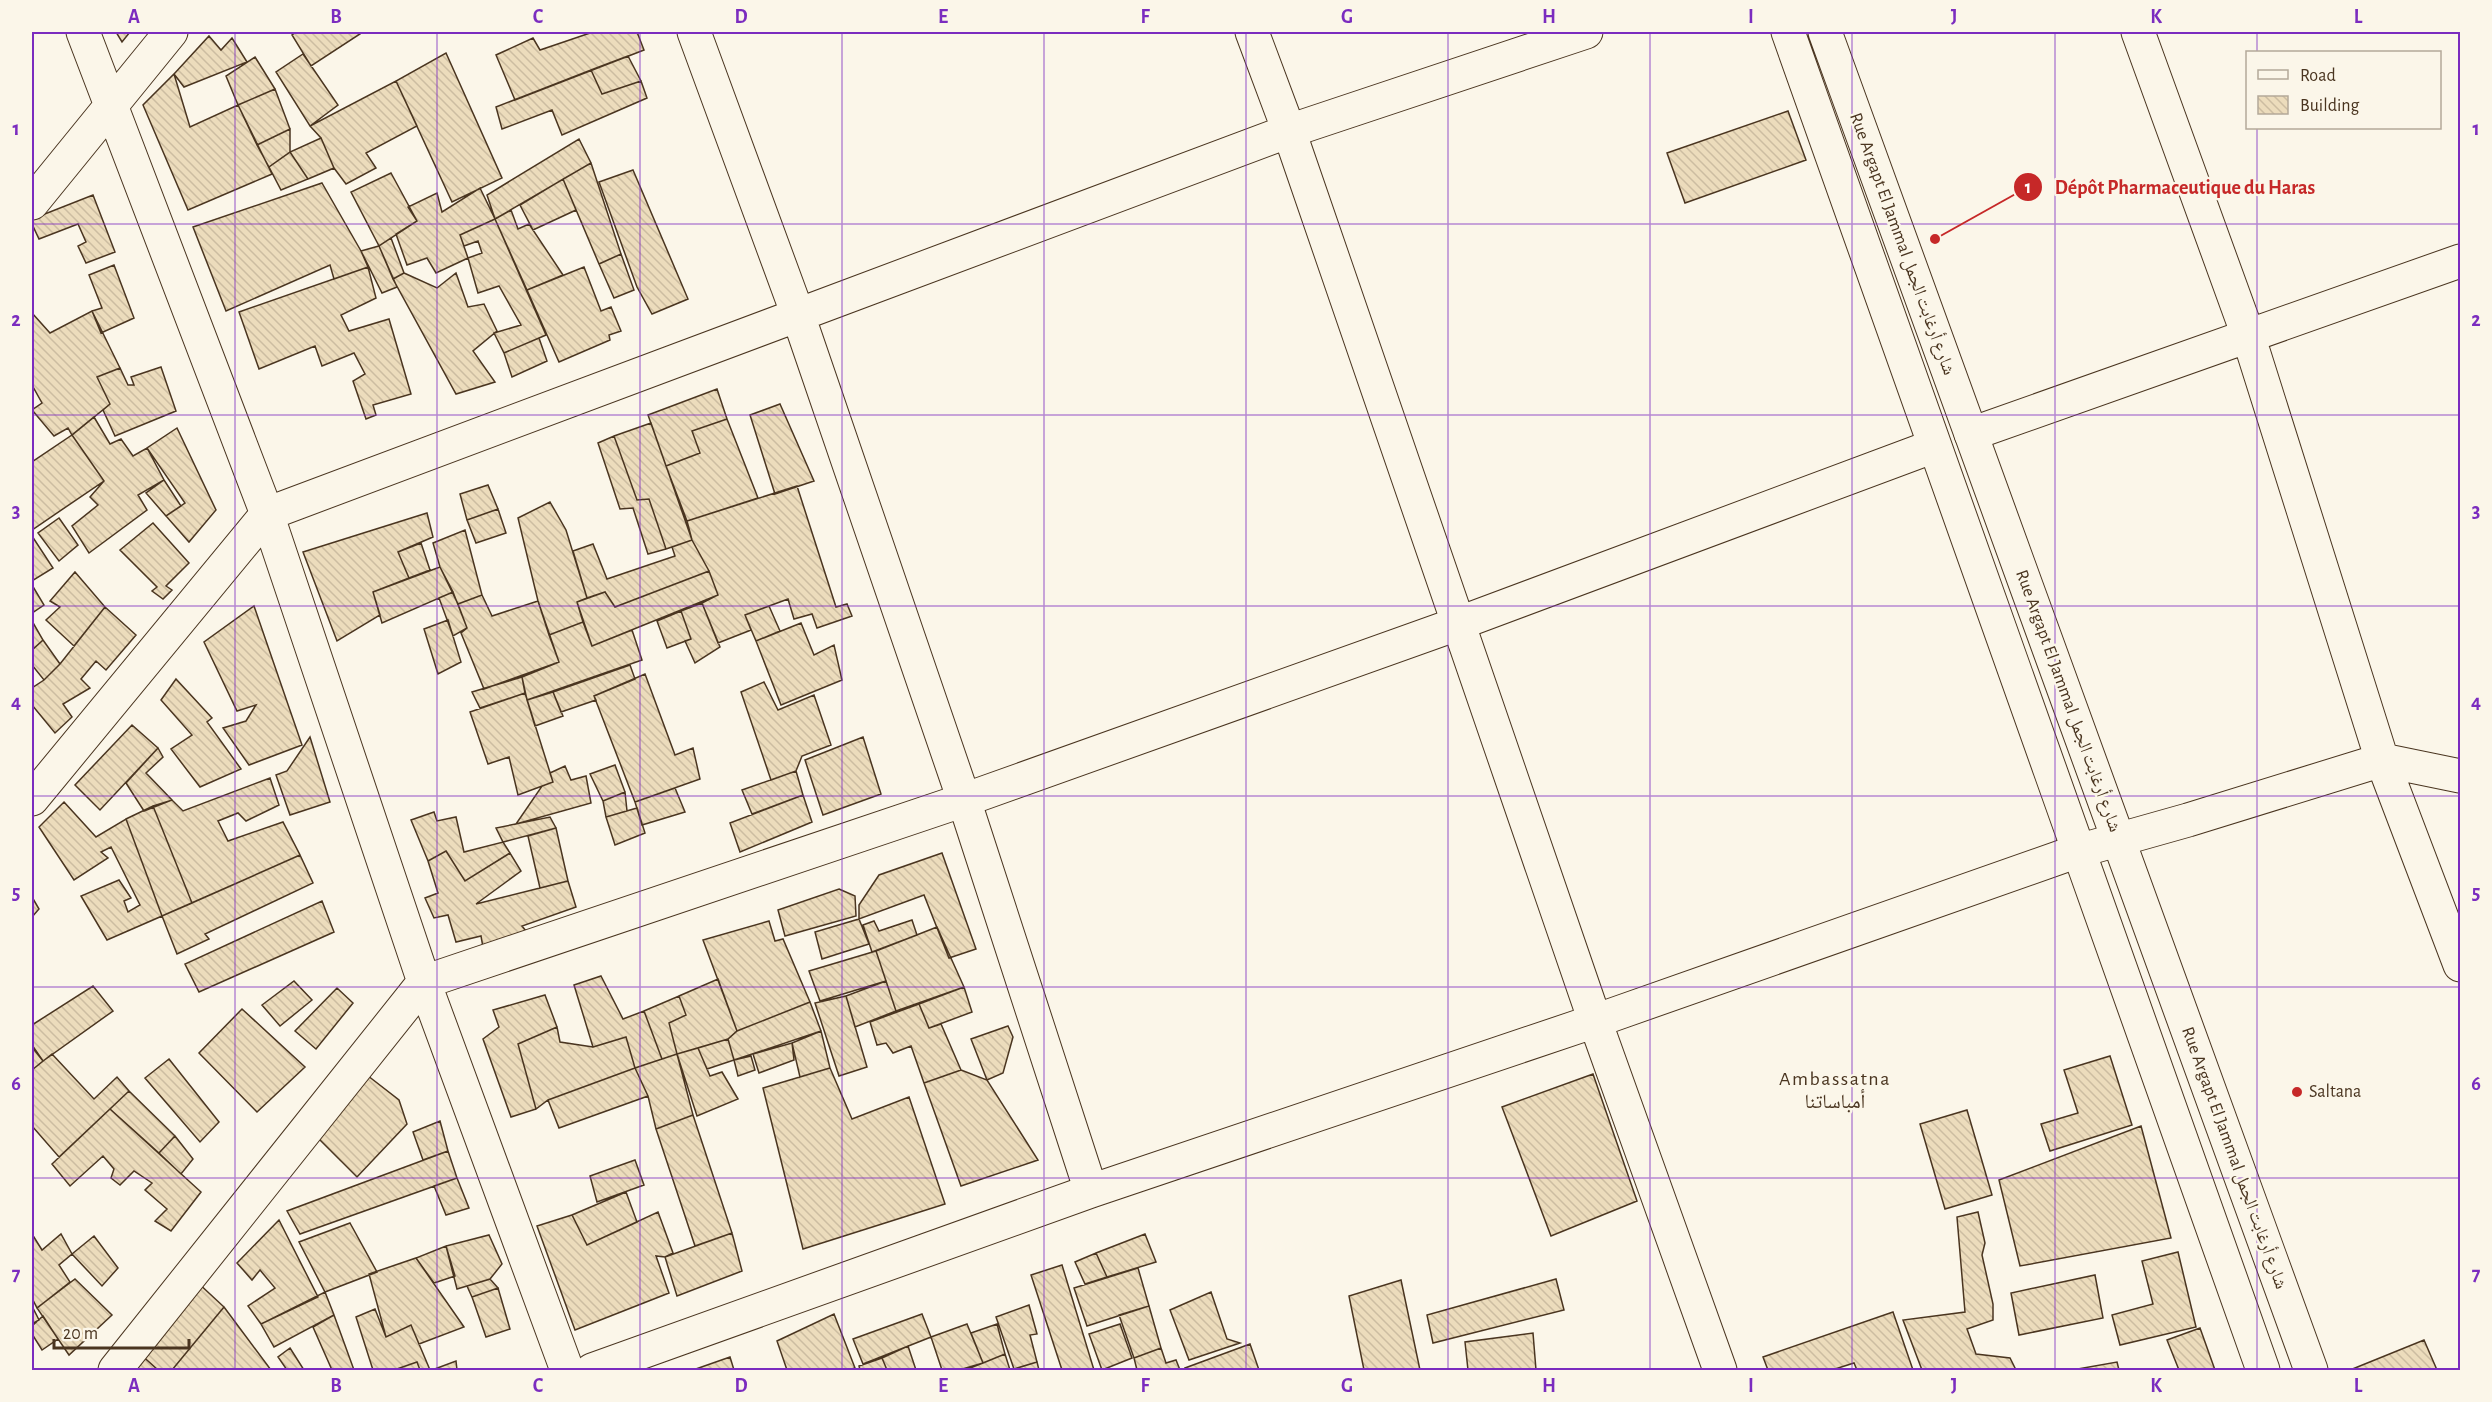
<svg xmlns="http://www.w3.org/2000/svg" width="2492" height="1402" font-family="'Alegreya Sans','Noto Naskh Arabic',sans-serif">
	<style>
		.building { fill: url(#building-back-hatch); stroke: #4a3520; stroke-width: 1.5 }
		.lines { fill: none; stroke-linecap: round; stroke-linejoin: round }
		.minor-casing { stroke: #4a3520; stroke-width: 35 }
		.tertiary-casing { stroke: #4a3520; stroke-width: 35 }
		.minor { stroke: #fbf6e9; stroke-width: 33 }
		.tertiary { stroke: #fbf6e9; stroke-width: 33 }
		.grid { fill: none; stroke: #7b2cbf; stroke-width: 1.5; stroke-opacity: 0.55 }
		.poi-dot { fill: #c62828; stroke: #fbf6e9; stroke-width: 2 }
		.labels { text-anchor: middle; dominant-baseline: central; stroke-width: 4.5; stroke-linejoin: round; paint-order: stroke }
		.street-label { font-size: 18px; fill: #4a3520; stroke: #fbf6e9 }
		.poi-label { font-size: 18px; fill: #4a3520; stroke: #fbf6e9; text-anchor: start }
		.neighbourhood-label { font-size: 20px; letter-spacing: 1.5px; fill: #4a3520; stroke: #fbf6e9 }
		.leader { fill: none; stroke: #c62828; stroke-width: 2 }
		.callout-dot { fill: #c62828; stroke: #fbf6e9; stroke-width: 2 }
		.mark-label { font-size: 18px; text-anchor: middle; font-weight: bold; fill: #fff }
		.callout-label { font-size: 20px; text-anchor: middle; font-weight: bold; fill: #c62828; stroke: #fbf6e9; stroke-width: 4.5; stroke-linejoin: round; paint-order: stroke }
		.neatline { fill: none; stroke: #7b2cbf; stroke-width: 2 }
		.grid-label { font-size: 20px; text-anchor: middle; font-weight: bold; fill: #7b2cbf }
	</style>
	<defs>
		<pattern id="building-back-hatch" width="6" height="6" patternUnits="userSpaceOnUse" patternTransform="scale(1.5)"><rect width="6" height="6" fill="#ecdcbc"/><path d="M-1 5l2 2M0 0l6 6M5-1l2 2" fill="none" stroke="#ccbda1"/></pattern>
	</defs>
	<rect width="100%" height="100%" fill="#fbf6e9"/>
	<path class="building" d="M116,32h14l-8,10z
		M296,32h67l-52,34 -19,-31z
		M593,32h44l7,18 -129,50 -19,-45 37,-17 7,12z
		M209,36l12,14 11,-12 15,24 -63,25 -10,-13z
		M446,53l56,125 -50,24 -56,-121z
		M303,54l35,51 -28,21 -34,-54z
		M628,56l13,25 -39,13 -11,-24z
		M255,57l20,32 -37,16 -12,-29z
		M591,70l11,24 39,-13 6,17 -85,37 -10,-25 -50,19 -6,-22z
		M174,74l16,53 48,-22 34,69 -84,36 -45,-105z
		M396,81l21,45 -51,27 10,15 -30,16 -12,-16 -13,-30 -11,-12z
		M275,89l15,40 -33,16 -19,-40z
		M1788,111l18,49 -121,43 -18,-50z
		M290,129v23l-21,15 -12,-22z
		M321,138l13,30 -26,11 -18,-27z
		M579,139l12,24 -96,56 -8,-24z
		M290,152l18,27 -27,11 -12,-23z
		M591,163l30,91 -22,10 -36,-85z
		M633,170l55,129 -36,15 -15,-27 -38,-105z
		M391,173l26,48 -38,25 -28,-54z
		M563,179l13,31 -43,20 -13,-25z
		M322,183l39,68 7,16 -34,12 -4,-14 -104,46 -33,-84z
		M480,188l15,31 -35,16 8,23 -32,15 -9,-15 -20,7 -11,-31 21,-13 -9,-14 29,-14 5,19z
		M93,195l22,57 -29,11 -8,-17 8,-4 -8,-18 -39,15 -7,-15v-5z
		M511,210l7,19 11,-5 34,51 -36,15 -32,-71z
		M495,219l51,116 -42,18 -10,-20 27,-8 -22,-39 -21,7 -10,-35 14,-5 -4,-12 -14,5 -4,-11z
		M391,238l13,35 -11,6 -14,-33z
		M379,246l18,41 -15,6 -21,-42z
		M621,254l13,36 -20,8 -15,-34z
		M114,265l20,53 -33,15 -9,-22 10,-3 -13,-33z
		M368,267l8,31 -35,17 8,16 40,-12 22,75 -38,11 3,10 -10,4 -13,-38 12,-7 -11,-21 -32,13 -7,-20 -56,23 -20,-57z
		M584,267l17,44 10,-4 10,24 -12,4 1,5 -51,22 -32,-72z
		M404,273l33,15 19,-15 12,34 16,-3 13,27 -24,20 22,31 -39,12 -63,-115z
		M92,311l28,57 -23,9 13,27 -38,31 -4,-7 -14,8 -22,-26 10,-7 -10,-18v-72l18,20z
		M539,338l8,23 -35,16 -8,-24z
		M161,367l15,44 -61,25 -12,-26 7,-6 -13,-27 23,-9 8,17h6l-3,-8z
		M717,389l10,30 -35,12 8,22 -34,13 -18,-51z
		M780,404l34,77 -39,13 -25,-79z
		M94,417l16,27 11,-5 12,17 14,-8 17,32 -26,15 9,15 -58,43 -17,-27 26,-21 -8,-8 14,-16 -32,-46z
		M727,419l31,79 -71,23 -21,-55 34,-13 -8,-22z
		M651,423l41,117 -26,9 -17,-50 -12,1 -23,-64z
		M177,428l39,82 -27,32 -23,-26 19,-13 -38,-55z
		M72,435l32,46 -72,49v-68z
		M614,436l23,64 12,-1 17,50 -18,5 -15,-46 -13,1 -22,-66z
		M164,480l17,26 -15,10 -20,-23z
		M488,485l10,24 -31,11 -7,-26z
		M797,486l39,121 11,-3 5,12 -35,12 -5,-14 -18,5 -6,-20 -43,16 6,15 -33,13 -16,-40 16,-8 -9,-24 -17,-31 -5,-19z
		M550,502l16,28 21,68 -10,4 6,20 -34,13 -11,-34 -20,-83z
		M498,509l8,24 -30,10 -9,-23z
		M427,513l6,24 -35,15 11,26 -36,14 7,23 -43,26 -34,-89z
		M59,518l19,27 -19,16 -21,-28z
		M153,523l36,40 -23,23 6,4 -9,9 -11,-8 5,-4 -37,-37z
		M465,530l17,65 -24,9 -18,-37 -7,-24z
		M32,536l21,32 -21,13z
		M692,540l17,31 -94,36 -10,-15 -18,6 -14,-47 20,-7 14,35 68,-23 -3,-9z
		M421,543l9,27 -21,8 -11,-26z
		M440,567l13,25 -71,31 -9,-31z
		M709,571l9,24 -126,51 -15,-44 28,-10 10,15z
		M75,572l30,35 -31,39 -28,-26 14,-13 -10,-6z
		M32,585l12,20 -12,8z
		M453,592l14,36 -14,8 -14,-38z
		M482,595l10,21 46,-15 21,61 -75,27 -23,-56 6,-5 -9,-24z
		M702,603l18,44 -25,16 -10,-22 6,-2 -10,-28z
		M254,606l48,139 -53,20 -26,-37 23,-7 10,-16 -19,6 -33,-69z
		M769,606l11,25 -24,10 -11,-26z
		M105,607l31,28 -30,35 -10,-9 -15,18 9,9 -27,16 9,13 -17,16 -23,-28v-17l12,-8 16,-16z
		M681,611l10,28 -24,9 -10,-27z
		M448,620l13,42 -23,12 -14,-45z
		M32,621l11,19 -11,10z
		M583,622l9,24 40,-16 10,30 -115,40 -5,-23 37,-15 -10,-27z
		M801,623l13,32 20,-10 8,35 -61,25 -25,-64z
		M43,640l17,24 -16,16 -12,-15v-15z
		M630,665l5,14 -41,17 2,4 -35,12 -8,-20z
		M645,674l30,81 18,-7 7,31 -65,23 -41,-106z
		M522,677l3,16 -45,15 -8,-16z
		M176,679l36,39 -5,4 34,47 -41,18 -29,-38 21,-14 -31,-35z
		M764,682l14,28 36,-15 17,50 -29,11 -6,15 -25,9 -30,-88z
		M553,692l10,24 -28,10 -8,-26z
		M525,693l28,89 -35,13 -9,-38 -21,7 -18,-52z
		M132,725l26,23 -58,62 -25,-25z
		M310,737l20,65 -40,13 -14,-40 11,-4z
		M863,737l18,57 -58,21 -18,-55z
		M158,748l5,9 -17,16 26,27 -28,11 -18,-28z
		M615,765l10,27 -22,9 -13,-27z
		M565,766l6,14 15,-4 5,27 -75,21 26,-38 11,-4 -3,-9z
		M796,771l7,24 -51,19 -10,-24z
		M270,778l9,27 -33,16 -8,-8 -20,8 10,20 55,-19 17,33 -108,48 -39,-97 19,-6 11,11z
		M675,788l10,24 -43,13 -7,-23z
		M625,792l2,19 -21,6 -3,-16z
		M803,795l9,27 -72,30 -10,-29z
		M64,802l32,35 30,-18 36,97 -55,24 -26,-44 38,-16 12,18 -7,3 4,11 12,-7 -29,-58 -10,5 7,6 -34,22 -35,-53z
		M153,806l39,97 -30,13 -36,-97z
		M637,808l8,25 -30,12 -9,-28z
		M434,812l3,9 19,-4 8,35 39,-10 7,11 -45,28 -19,-30 -18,10 -17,-41z
		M550,817l6,11 -53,14 -7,-14z
		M556,828l12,53 -28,7 -12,-52z
		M446,851l19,30 45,-28 11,18 -45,33 92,-23 8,26 -54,19 8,10 -46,17 -3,-17 -25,6 -8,-27 -14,3 -9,-20 13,-5 -10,-32z
		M942,853l34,96 -27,9 -25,-63 -65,24v-14l20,-30z
		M300,855l13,28 -108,51 4,5 -32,15 -15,-38z
		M839,889l16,7 1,20 -71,20 -7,-26z
		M32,897l7,12 -7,8z
		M322,901l12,31 -135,60 -14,-28z
		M859,919l10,25 -47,15 -7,-27z
		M912,920l5,15 -45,17 -9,-27 11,-4 5,10z
		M769,921l6,20 8,-2 27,63 -73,29 -34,-91z
		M937,927l27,60 -68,24 -20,-60z
		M876,951l10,30 -66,20 -11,-30z
		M601,976l22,43 21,-8 18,48 -27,9 -9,-31 -33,10 -19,-62z
		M718,979l19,52 -9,8 -51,15 -8,-31 17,-8 -7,-19z
		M294,981l18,19 -32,26 -18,-21z
		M886,981l10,30 -41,16 -9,-31z
		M93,986l20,25 -70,50 -11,-16v-20z
		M964,987l8,25 -43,16 -10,-24z
		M337,988l16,15 -37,46 -21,-18z
		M545,995l12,32 -39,17 18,65 -25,8 -28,-78 16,-12 -6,-17z
		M679,996l7,19 -17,8 8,31 -15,5 -18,-48z
		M846,996l21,71 -28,9 -24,-73z
		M810,1002l11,29 -87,29 -6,-21 9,-8z
		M919,1004l10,24 12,-4 20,46 -37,13 -13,-37 -18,7 -7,-10 -9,2 -7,-23z
		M242,1009l63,58 -48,45 -58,-59z
		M1008,1026l5,11 -10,36 -16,7 -16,-41z
		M557,1027l3,15 33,5 33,-10 9,31 -87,32 -12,9 -18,-65z
		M821,1031l9,37 -30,9 -8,-34z
		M728,1039l6,21 -27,9 -9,-21z
		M792,1043l2,17 -35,13 -6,-19z
		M32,1047l11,14 -11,9z
		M698,1048l12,28 12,-4 16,27 -41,17 -20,-62z
		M52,1054l42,45 23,-22 12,14 -70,66 -27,-31v-56z
		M677,1054l16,61 -37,14 -8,-33 -13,-28z
		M751,1056l4,14 -17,6 -4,-16z
		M2110,1056l22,69 -82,26 -9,-27 37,-11 -14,-43z
		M169,1059l50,63 -19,20 -55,-64z
		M635,1068l13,28 -89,32 -11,-28z
		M830,1068l22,51 57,-22 36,107 -142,45 -40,-161z
		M961,1070l26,10 51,80 -77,26 -37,-103z
		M363,1072l36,28 8,24 -50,53 -45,-45z
		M1593,1074l44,127 -86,35 -49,-129z
		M129,1091l46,45 -16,17 -49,-44z
		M110,1109l91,83 -30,39 -16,-10 12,-12 -22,-19 7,-7 -18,-12 -14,14 -9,-7 3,-9 -11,-13 -33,30 -18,-22z
		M1967,1110l25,85 -47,14 -25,-85z
		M693,1115l39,118 -37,13 -39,-117z
		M440,1121l8,30 -25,9 -10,-28z
		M2141,1126l30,112 -151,28 -21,-86z
		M175,1136l18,23 -12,15 -22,-21z
		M448,1151l9,27 -157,56 -13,-23z
		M635,1160l9,25 -47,17 -7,-26z
		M457,1178l12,30 -23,7 -12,-29z
		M626,1192l11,30 -50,23 -15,-30z
		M658,1212l15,41 -8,4 -9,-1 13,37 -94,37 -38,-104 35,-11 15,30z
		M1978,1212l7,31 -3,12 11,49v16l-26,9 9,25 34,4 6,12h-94l-19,-50 62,-8 -8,-95z
		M279,1220l39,77 -57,27 -13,-18 27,-18 -15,-18 -8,10 -15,-17z
		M350,1223l27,49 -52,20 -26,-50z
		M732,1233l10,38 -65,25 -12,-39z
		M32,1234l10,16 19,-16 11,20 -13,11 11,17 -33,26 -5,-10z
		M1145,1234l11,28 -49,15 -11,-24z
		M489,1235l13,29 -12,15 -33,10 -11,-43z
		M94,1236l24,32 -16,18 -30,-32z
		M446,1246l9,30 -21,7 -18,-25z
		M2178,1252l18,75 -76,18 -8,-30 41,-11 -11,-43z
		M1096,1253l11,24 -22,7 -10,-22z
		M416,1258l48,69 -45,17 -8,-19 -25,12 -17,-63z
		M1062,1265l32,105h-32l-31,-95z
		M1138,1268l11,38 -62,20 -13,-38z
		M2095,1275l8,43 -84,17 -8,-42z
		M75,1279l37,36 -43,40 -32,-47z
		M490,1279l8,9 -26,9 -5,-11z
		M1556,1279l8,31 -131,33 -6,-28z
		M1401,1280l19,90h-56l-15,-74z
		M196,1281l28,26 -52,63h-14l-20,-18z
		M498,1288l12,41 -24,8 -14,-40z
		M325,1292l9,23 -60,32 -13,-23z
		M1211,1292l16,47 13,4 -51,17 -19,-50z
		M1029,1305l8,29 -7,1 7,27 -23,7 -18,-52z
		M32,1306l7,14 -7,4z
		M1149,1306l12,42 -27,10 -15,-43z
		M224,1307l47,63h-99z
		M375,1309l11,28 25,-12 19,45h-57l-17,-53z
		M1893,1312l20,58h-56l-3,-7 -22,7h-64l-5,-13z
		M834,1314l21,54 -7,2h-61l-10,-29z
		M922,1314l9,23 -68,27 -10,-25z
		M334,1315l20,55h-22l-19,-43z
		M43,1316l15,23 -16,11 -10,-16v-8z
		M967,1324l16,39 -24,7h-17l-11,-33z
		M997,1324l8,30 -22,9 -12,-30z
		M1120,1324l12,34 -30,12 -13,-36z
		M2200,1328l15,42h-36l-12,-30z
		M1533,1333l3,37h-68l-3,-28z
		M2424,1340l13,30h-87z
		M1250,1344l9,26h-73l-1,-2z
		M908,1346l8,24h-29l-5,-12z
		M290,1348l14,22h-17l-9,-13z
		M1161,1348l5,15 10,-3 4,10h-43l-3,-12z
		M138,1352l20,18h-34z
		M1005,1354l5,16h-45l18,-7z
		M730,1357l4,13h-41z
		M882,1358l5,12h-27l-1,-4z
		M456,1361l1,9h-25z
		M417,1362l3,8h-26z
		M1037,1362l2,8h-24l-1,-1z
		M2117,1362l2,8h-47z"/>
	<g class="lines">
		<defs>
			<path id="minor" d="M83,32l184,482 157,468 143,388
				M694,32l104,283 166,485 127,391
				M1252,32l37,99 306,890 125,349
				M2138,32l110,303 134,425 78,205
				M32,203l139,-171
				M1971,434l489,-173
				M32,799l235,-285 1022,-383 297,-99
				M115,1370l309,-388 540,-182 493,-176 477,-178
				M592,1370l499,-179 504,-170 483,-170 110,-31 194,-60 78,16"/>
			<path id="tertiary" d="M1788,32l475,1338
				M1825,32l486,1338"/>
		</defs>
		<use href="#minor" class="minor-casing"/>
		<use href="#tertiary" class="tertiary-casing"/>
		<use href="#minor" class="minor"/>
		<use href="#tertiary" class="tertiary"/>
	</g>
	<path class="grid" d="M235,32v1338M437,32v1338M640,32v1338M842,32v1338M1044,32v1338M1246,32v1338M1448,32v1338M1650,32v1338M1852,32v1338M2055,32v1338M2257,32v20M2257,128v1242M32,224h2428M32,415h2428M32,606h2428M32,796h2428M32,987h2428M32,1178h2428"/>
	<circle class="poi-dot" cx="2297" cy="1092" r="6"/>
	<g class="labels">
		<g class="street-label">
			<text transform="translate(1902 244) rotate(70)">Rue Argapt El Jammal شارع أرغابت الجمل</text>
			<text transform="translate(2068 701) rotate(70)">Rue Argapt El Jammal شارع أرغابت الجمل</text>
			<text transform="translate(2234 1158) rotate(70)">Rue Argapt El Jammal شارع أرغابت الجمل</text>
		</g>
		<g class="poi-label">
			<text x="2309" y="1092">Saltana</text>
		</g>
		<g class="neighbourhood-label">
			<text x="1835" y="1079">Ambassatna<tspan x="1835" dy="23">أمباساتنا</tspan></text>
		</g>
	</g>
	<path class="leader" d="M1935 239L2028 187"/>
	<g class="callout-dot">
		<circle cx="1935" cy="239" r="6"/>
		<circle cx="2028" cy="187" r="15"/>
	</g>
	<g class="mark-label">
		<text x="2028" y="193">1</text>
	</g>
	<g class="callout-label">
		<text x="2185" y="194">Dépôt Pharmaceutique du Haras</text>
	</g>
	<rect width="2492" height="1402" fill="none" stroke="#fbf6e9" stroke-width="66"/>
	<rect x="2246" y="51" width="195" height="78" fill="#fbf6e9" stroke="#b4a999" stroke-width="1.5"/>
	<rect x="2258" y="70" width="30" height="9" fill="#fbf6e9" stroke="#b4a999" stroke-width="1.5"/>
	<text x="2300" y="81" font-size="18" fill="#4a3520">Road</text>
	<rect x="2258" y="96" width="30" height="18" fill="url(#building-back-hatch)" stroke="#b4a999" stroke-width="1.5"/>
	<text x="2300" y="111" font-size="18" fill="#4a3520">Building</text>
	<path d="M54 1339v9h135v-9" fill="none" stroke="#4a3520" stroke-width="3"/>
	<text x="63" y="1339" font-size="18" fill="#4a3520" stroke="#fbf6e9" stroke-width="4.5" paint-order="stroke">20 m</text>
	<rect x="33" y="33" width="2426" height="1336" class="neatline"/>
	<g class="grid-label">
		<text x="134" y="23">A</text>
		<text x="336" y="23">B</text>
		<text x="538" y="23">C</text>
		<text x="741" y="23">D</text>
		<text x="943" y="23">E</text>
		<text x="1145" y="23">F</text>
		<text x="1347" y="23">G</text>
		<text x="1549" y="23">H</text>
		<text x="1751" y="23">I</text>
		<text x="1954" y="23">J</text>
		<text x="2156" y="23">K</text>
		<text x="2358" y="23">L</text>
		<text x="16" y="135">1</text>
		<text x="2476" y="135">1</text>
		<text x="16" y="326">2</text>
		<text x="2476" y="326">2</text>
		<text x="16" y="517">3</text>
		<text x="2476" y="517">3</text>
		<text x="16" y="708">4</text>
		<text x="2476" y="708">4</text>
		<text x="16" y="899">5</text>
		<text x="2476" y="899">5</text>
		<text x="16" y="1090">6</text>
		<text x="2476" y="1090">6</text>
		<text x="16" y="1280">7</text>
		<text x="2476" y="1280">7</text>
		<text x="134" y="1392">A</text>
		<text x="336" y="1392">B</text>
		<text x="538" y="1392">C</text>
		<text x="741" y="1392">D</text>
		<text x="943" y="1392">E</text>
		<text x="1145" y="1392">F</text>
		<text x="1347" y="1392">G</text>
		<text x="1549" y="1392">H</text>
		<text x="1751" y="1392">I</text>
		<text x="1954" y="1392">J</text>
		<text x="2156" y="1392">K</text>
		<text x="2358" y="1392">L</text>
	</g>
</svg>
